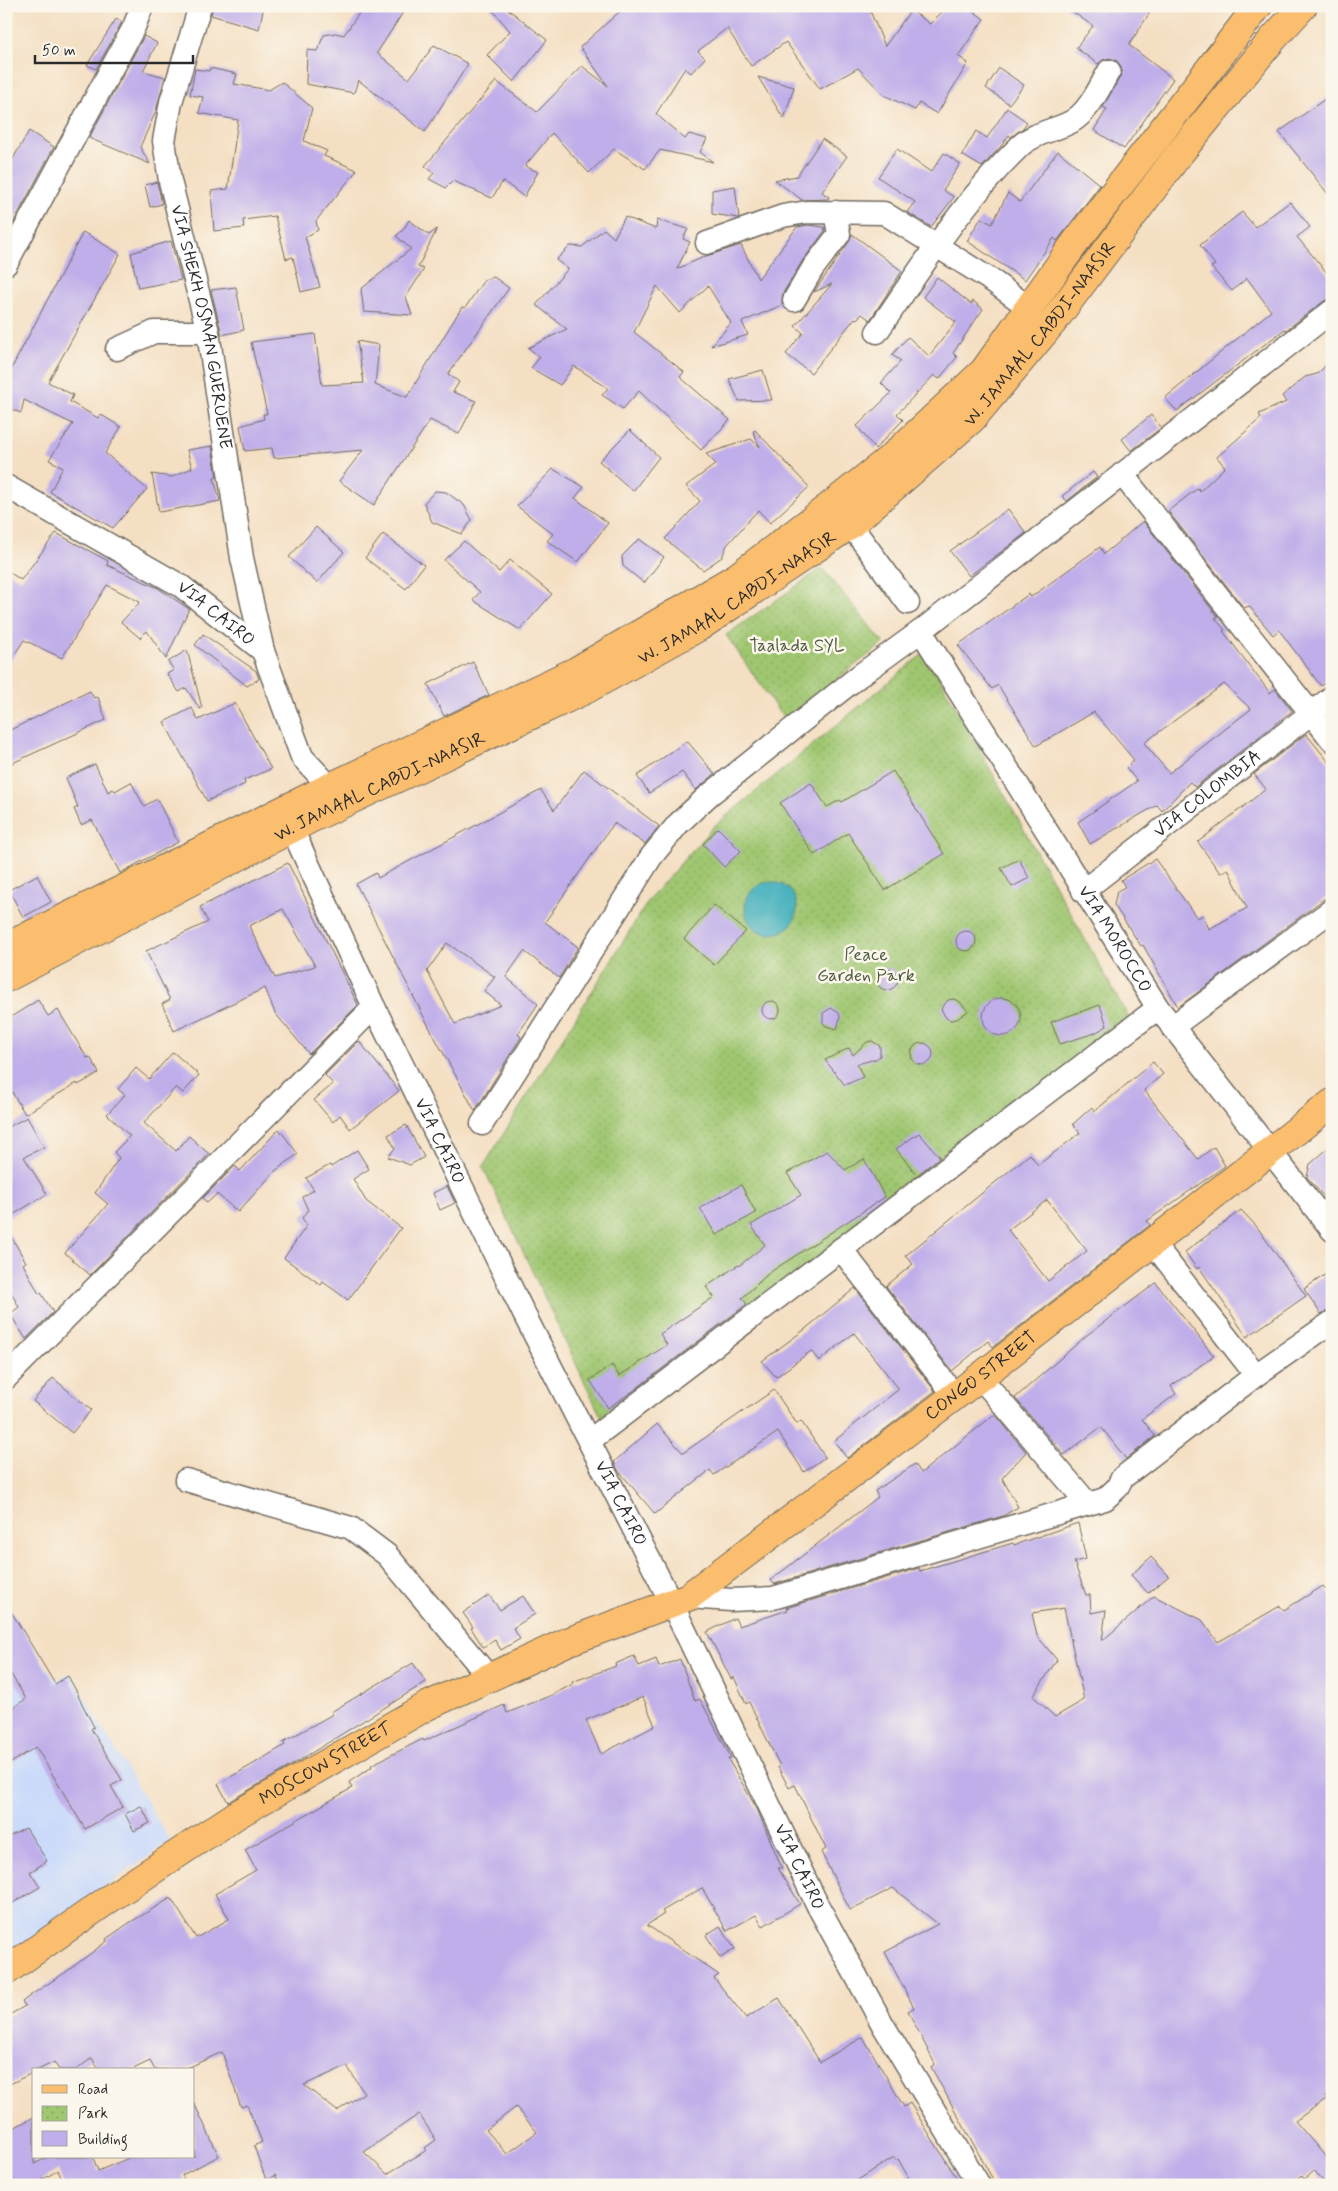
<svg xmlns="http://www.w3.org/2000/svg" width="1338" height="2191" font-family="Mynerve,sans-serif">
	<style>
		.built { fill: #ccdbf9 }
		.park { fill: url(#park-dots); stroke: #65784e }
		.water { fill: #3fafbb; stroke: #356d73 }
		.building { fill: #bfaee9; fill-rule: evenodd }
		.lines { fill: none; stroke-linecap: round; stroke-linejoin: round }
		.minor-casing { stroke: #716a60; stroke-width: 25 }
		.major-casing { stroke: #716a60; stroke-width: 30 }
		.highway-casing { stroke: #716a60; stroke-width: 30 }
		.minor { stroke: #fff; stroke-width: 22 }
		.major { stroke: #fabe6e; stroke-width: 28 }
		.highway { stroke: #fabe6e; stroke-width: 28 }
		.labels { text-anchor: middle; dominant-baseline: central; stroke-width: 5; stroke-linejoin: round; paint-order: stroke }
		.street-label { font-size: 18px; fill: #2b2b2b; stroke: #fbf7ec }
		.park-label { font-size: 18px; fill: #4e5a40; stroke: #fbf7ec }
	</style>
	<defs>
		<pattern id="park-dots" width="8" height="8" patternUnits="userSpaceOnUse" patternTransform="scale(1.25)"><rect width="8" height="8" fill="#9fc670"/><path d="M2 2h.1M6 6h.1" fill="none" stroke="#89aa61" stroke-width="1.8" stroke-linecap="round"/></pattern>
	</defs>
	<rect width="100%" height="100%" fill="#fbf7ec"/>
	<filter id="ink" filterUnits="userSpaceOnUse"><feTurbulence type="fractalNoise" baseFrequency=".02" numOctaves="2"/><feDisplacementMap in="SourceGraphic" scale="10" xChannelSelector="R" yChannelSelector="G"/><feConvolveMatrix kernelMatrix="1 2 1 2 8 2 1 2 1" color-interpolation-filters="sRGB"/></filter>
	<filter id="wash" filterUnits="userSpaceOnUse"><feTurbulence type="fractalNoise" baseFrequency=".0096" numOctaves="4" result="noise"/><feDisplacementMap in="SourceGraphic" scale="20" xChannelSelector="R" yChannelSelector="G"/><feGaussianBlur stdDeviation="1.12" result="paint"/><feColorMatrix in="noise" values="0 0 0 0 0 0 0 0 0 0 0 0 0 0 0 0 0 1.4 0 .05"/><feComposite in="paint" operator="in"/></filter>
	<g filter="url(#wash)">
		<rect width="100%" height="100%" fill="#f4dfc3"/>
		<path class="built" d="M6,1602l49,79 15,-8 100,168 -164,115z"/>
		<path class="park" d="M822,568l62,75 -100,76 -58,-84z
			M925,652l205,368 -527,401 -120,-254 167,-269 63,-71z"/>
		<path class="water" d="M745 908a26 26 0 1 1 52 0a26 26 0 1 1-52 0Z"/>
		<g id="blocks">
			<path class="building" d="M213,6h51l-5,23 -48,-14z
				M364,6h43l-30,47 32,26 25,-34 34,19 -43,68 -67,-52 -4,13 -48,-9 1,-34 10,1 7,-16 11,-2 9,2z
				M489,6h15l43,34 -33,42 -27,-27 23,-24z
				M626,6h242l17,40 26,-36 19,14 18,-18h19l17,13 -26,37 10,7 -31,51 -18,-11 -4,7 -31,-15 -26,-27 -38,21 -34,-47 -35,24 -24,-38 -29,23 7,7 -14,15 -6,-5 -29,46 29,25 4,-5 18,5 -7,13 13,10 -53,-12 -15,19 -31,-20 -25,24 -37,-40 -27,33 13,6 -14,25 -21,-16 -11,17 -39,-17 -7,7 -17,-9 5,-6 -9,-7 71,-85 41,31 45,-46 26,20 -28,-39z
				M1064,6h90l-25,39 44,34 -49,70 -30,-19 13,-21 -4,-2 17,-30 2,-6 -2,-6 -4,-5 -7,-2 -6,2 -5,4 -22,-16 17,-22z
				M116,19l6,3 -26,47 -9,-4z
				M144,36l13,7 -14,28 22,6 -9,34 -16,36 10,17 -61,-26z
				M210,68l27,6 -3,10 35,6 13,-8 30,26 -8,33 23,10 -3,5 33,14 -41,51 2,9 -13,7 15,50 -19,5 -8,-35 -7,2 -11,-43 -32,4 1,8 -30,3 -3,-40 17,-2 10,-69 -39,-7 4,-16 -13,-2 5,-26 14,2z
				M999,68l25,17 -15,19 -23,-16z
				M758,77l36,10 -10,32z
				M1332,94v105l-53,-67z
				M1007,108l20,14 -4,6 -12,9 -2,-2 -7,10 -20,22 -20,-12 14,-24 11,7z
				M29,131l25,16 -48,89v-65z
				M822,139l25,17 -25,36 7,5 -1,2 -26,1 -27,-20 22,-4z
				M897,149l34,23 13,-19 16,11 -17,26 11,7 -23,30 -24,-15 8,-10 -37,-25z
				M1058,151l42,34 -43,56 -3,-3 -29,42 -58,-39 14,-23 11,6 16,-31 12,9z
				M157,182l5,22 -12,3 -5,-22z
				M735,186l4,32 -27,-4v-24z
				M1290,202l20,25 -13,10 35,42v19l-8,3 -38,29 -1,-1 -108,82 -12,-13 106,-87 -24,-33 -15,13 -21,-24 4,-2 -15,-20 42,-33 13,15z
				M625,217l31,12 1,-9 31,9 -5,10 7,3 -13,27 29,-13 35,-11 17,34 39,-52 11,-2 16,2 1,4 -22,29 -20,33 -1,12 -40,17 6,13 -37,11 20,-23 -23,-37 -28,27 -23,-27 -23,46 50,40 -4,5 50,43 -29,30 -62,-59 -16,18 -21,-14 6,-7 -34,-22 -14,19 -29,-17 9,-11 -12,-9 39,-19 -31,-24 32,-36 -12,-9 14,-14 12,1 22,-18 10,9z
				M409,220l20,15 8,-6 -19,38 6,2 -18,28 6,18 -48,-3 -3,-23 50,-40 -15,-13 7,-6z
				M83,232l37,22 -72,128 25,13 -3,7 28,16 2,-4 21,13 -16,26 42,36 -34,39 -63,-36 13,-25 -14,-7 24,-36 -49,-24 -3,13 -15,-6v-28z
				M852,234l50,37 -32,49 -8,-6 -5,5 -2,-1 -44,55 -25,-19 17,-21 -8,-7 37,-42 -18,8 35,-50z
				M171,241l10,39 -43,8 -7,-35z
				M494,277l15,11 -61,86 11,8 -6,10 23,9 -17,33 -29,-14 -56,85 -35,-24 24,-31 -89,8 -2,-10 -27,3 -5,-25 24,-7 -1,-5h4l-16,-72 64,-8 7,51 42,-2 -7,-42 22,4 -4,40 32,12 55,-90 3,1 19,-28z
				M937,277l34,27 2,-3 10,8 -30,44 4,4 -18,22 -5,-4 -37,39 6,6 -28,29 -18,-23 34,-33 -10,-10 20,-22 -9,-6 16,-18 21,19 27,-34 -33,-25z
				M236,287l8,43 -22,5 -11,-45z
				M1332,360v317l-11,9 -42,-56 -6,5 -24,-29 -5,2 -76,-97 30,-23 2,3 25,-24 -8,-10 44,-39 -2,-4 27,-12 -4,-6 23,-19 12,-3z
				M763,370l9,30 -33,1 -10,-22z
				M1151,415l10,13 -30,23 -9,-12z
				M630,430l29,27 -26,34 -34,-30z
				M755,430l54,57 -39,36 -12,-13 -31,35 -5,12 -19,13 -38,-31 35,-38 -14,-15 30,-22 -10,-10 45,-15 9,8 -7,-15z
				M212,446l5,31 -3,1 6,23 -61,11 -7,-38 20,3 20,-9 -5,-18z
				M553,469l31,18 -9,11 33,25 -30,39 -31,-21 6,-7 -36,-28z
				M1093,472l4,5 -30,24 -5,-5z
				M435,491l11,1 18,13 8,15 -10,14 -30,-12 -8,-19z
				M1008,509l18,24 -57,43 -19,-25z
				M1143,521l75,96 -3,1 10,12 -2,1 47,62 5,-4 17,22 -97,76 -5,-5 -28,29 -5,-6 -67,39 -12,-22 59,-41 -11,-13 8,-8 -40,-48 -58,34 -38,-61 -6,4 -34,-44 71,-51 2,3 69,-50 4,7zM1224,684l27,25 -82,64 -25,-30z
				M316,527l28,25 -27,31 -28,-26z
				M56,533l52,28 -1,4 51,23 31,21 -23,50 -19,-28 -7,7 -19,-16 19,-20 -33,-17 -45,73 -38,-18 -18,28v-98l15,10z
				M383,534l41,31 -18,24 -41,-31z
				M639,539l25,18 -20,26 -21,-17 -1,-10z
				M464,541l35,31 11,-12 42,34 -32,36 -47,-30 7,-8 -36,-32z
				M203,634l53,37 3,8 -12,7 -52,-41z
				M187,650l15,58 -2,1 -14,-21 -7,4 -12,-18 7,-4 -6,-8z
				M473,662l16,33 -45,21 -16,-32z
				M90,691l4,7 4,-1 8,23 -100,46v-34z
				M235,703l36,66 -27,11 1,4 -38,17 -43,-79 28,-14 6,12z
				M1306,734l26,32v131l-8,2 -146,108 -35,-62 -2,1 -27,-41 3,-14 8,-4 -4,-7 34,-21 42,59 6,-3 6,14 38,-21 -19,-39 -8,4 -22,-31 68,-53 -12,-15z
				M687,741l28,33 -19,16 -14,-18 -33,21 -12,-17z
				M95,764l13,28 5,-3 2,2 16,-9 13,24 13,-7 21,43 -58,31 -28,-53 -11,5 -7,-16 4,-2 -12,-29z
				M584,770l75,56 -14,18 -31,-21 -69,99 33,25 -19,31 -35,-27 -18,26 32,27 -20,30 3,3 -46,74 -48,-88 -71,-139 20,-11 2,5 163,-88 13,20zM447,943l48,34 -11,14 17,14 -46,19 -28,-53z
				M893,771l51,83 -59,36 -37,-57 -34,22 -34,-52 31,-20 16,24 13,-7 2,2z
				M718,828l23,23 -17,16 -21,-23z
				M1019,859l10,19 -17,9 -11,-19z
				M288,863l70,142 -49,49 -34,-41 -10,-25 -91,43 -12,-27 8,-4 -24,-49 62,-29 -8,-15zM283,909l32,57 -40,12 -26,-52z
				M37,875l14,27 -28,15 -14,-27z
				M714,905l32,26 -32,34 -30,-26z
				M956 941a10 10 0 1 1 20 0a10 10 0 1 1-20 0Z
				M876 979a11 11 0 1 1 22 0a11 11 0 1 1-22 0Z
				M983 1017a19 19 0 1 1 38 0a19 19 0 1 1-38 0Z
				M953,999l6,2 9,10 -11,8 -6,1 -5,-2 -5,-9 7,-9z
				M38,1000l10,16 10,-6 29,48 3,-1 9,16 -21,12 -1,-2 -52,31 -19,-32v-62z
				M762 1010a9 9 0 1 1 18 0a9 9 0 1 1-18 0Z
				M1100,1005l7,21 -12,7 -35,11 -9,-22z
				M831,1008l8,5 1,5 -3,11 -11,-3 -3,-3v-10z
				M359,1041l40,50 -49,38 -10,-14 -7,7 -19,-22 19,-16 -8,-9z
				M872,1041l8,5v10l-4,3 -19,5 6,13 -18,8 -20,-25 24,-12 4,7 14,-13z
				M911 1054a11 11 0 1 1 22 0a11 11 0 1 1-22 0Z
				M173,1052l26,23 -16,18 -7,-6 -32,36 32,28 13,-15 20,18 -119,121 -25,-22 43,-49 -13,-11 24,-35 -5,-6 16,-16 -23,-22 18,-19 -7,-6 18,-21 13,11z
				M1153,1062l10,12 -19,16 54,69 16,-12 11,19 -78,55 3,4 -157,122 -5,-6 -36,30 -66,-85 27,-22 -8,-8 125,-102 8,11 42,-32 -7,-9 19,-17 3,4zM1047,1200l40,51 -39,30 -40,-51z
				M27,1117l17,30 -20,10 23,37 -41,25v-91z
				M406,1125l18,32 -14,8 -22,-8 7,-9 -7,-13z
				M279,1129l19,25 -23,17 -37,41 -21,-18 -10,9 -4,-5 32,-32 5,5z
				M919,1133l21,24 -23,18 -21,-26z
				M1332,1145v61l-25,-29 3,-13z
				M357,1150l12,19 -16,10 13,22 35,27 -53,72 -25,-18 -2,3 -37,-27 23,-33 -5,-7 6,-8 -6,-13 12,-7 -8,-12 24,-13 1,2z
				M827,1151l18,19 19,-11 21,38 -116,76 -27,25 5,6 -114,87 -25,17 -18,-28 22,-15 7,11 48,-31 -7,-11 54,-37 -8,-10 32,-22 1,1 26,-21 -14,-20 50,-30 -14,-22z
				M741,1185l15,28 -40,22 -16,-27z
				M447,1186l8,17 -15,7 -7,-17z
				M1241,1210l16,17 49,69 -59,41 -48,-70 -2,2 -12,-17z
				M6,1228l20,34 -3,2 16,30 2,-1 12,19 -27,27 -16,-25 9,-7 -13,-24z
				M1332,1270v39l-11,5 -17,-25z
				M1156,1283l58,73 -43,30 5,8 -34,25 13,17 -29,23 -25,-32 -37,28 -49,-57 72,-63z
				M855,1288l80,103 -88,67 -13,-17 65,-52 -45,-56 -35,28 -8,-10 -35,26 -14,-16 42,-31z
				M53,1378l38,32 -19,23 -39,-32z
				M774,1390l23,34 4,-3 24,36 -21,15 -26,-40 -64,43 -4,-5 -55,44 -37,-44 -4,-8 43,-38 26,29z
				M995,1414l31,38 -24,26 16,29 -15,9 -229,68 -3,-4 107,-83 -3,-6 40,-27 6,9z
				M1078,1523l8,36 -12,3 12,33h4l1,18 15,-3 -4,31 52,-45 48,24 16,22 62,-36 4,4 39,-24 9,12v493l-7,6 1,2 -31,22 37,43v21h-6l-12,-15 -10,9 -3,-4 -10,10h-295l-65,-118 4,-3 -27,-53 6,-3 -29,-56 53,-28 -45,-36 -43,22 -29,-58 5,-3 -31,-64 -6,3 -11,-21 2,-1 -31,-64 -3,2 -12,-27 -3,2 -24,-47 28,-14 4,8 49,-16 -2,-2 133,-40 1,3 93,-28 1,2zM1064,1608l20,92 -29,17 -22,-21 24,-36 -20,-24 -5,-23z
				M1151,1557l18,19 -21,17 -17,-18z
				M489,1595l11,15 23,-14 12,18 -22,14 7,11 -19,11 -6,-10 -12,7 -12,-19 2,-1 -10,-14z
				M6,1603l49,81 13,-8 11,20h-1l16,31 -3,2 31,51 -11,6 12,21 -38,22 -49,-82 -30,19v-54l20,-13 -20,-33z
				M634,1656l5,10 17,-7 3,8 21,-8 15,42 5,-2 24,45 7,14 -3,1 29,50 25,59h-4l22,36 -37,22 -7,-11 -29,16 -25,-43 -40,23 2,3 -17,11 72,50 -5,3 32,40 33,-20 41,64 43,-25 41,70 6,-4 51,82h-48l-15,-26 -2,2 -2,-4 -44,28h-570l-5,-10 -9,5 -12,-34 8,-4 -15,-37 -6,2 -19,-55 -39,18h-28l-5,-9 -19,9h-32l-7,-12 -16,12h-17l-5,-8 -16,8h-4v2l-28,14v-69l19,-11 -3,-4 9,-7 35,-23 41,-31 -1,-2 23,-16 42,-25 25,40 33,-19 -14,-25 41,-24 -11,-20 107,-62 -3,-6 23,-15 -1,-2 52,-26 1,2 80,-36 3,8 45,-18 21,-11 -1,-2 44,-16 -1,-2zM643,1697l12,29 -54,28 -15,-34zM347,2066l17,27 -27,18 -33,-26zM516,2107l21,25 -30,22 -21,-24zM419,2114l17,26 -11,8 2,2 -40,24 -23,-22z
				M413,1663l13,19 -139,86 -59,34 -10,-18 32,-18 35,-21 -2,-3 50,-28 -2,-2z
				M141,1806l9,17 -16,8 -9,-17z
				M26,1828l21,33 -17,11 10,15 -34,20v-69z
				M720,1926l15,23 -15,9 -14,-23z
				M194,2103l25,53 -37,19 4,10h-122l-6,-15 -24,15h-28v-53l28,-15v47l14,-7h45l5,14 33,-14h63z"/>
		</g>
	</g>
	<g filter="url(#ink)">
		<use href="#blocks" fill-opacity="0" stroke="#716a60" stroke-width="1"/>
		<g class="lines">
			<defs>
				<g id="minor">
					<path id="s1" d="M200,6l-29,96 -7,39 6,40 38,151 34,226 21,93"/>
					<path d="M707,243l76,-27 24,-4 77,1 110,69 34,25"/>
					<path d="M6,264l128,-237 8,-21"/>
					<path d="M794,300l19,-32 26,-34 -4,-22"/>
					<path d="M877,332c44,-64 87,-132 143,-186 13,-13 36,-16 51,-24 18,-10 28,-34 38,-51"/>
					<path d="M117,349l37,-17h54"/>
					<path d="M1122,474l210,266"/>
					<path id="s2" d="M6,486l175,100 82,65 39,106 28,30 7,15"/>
					<path d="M841,512l67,91"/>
					<path id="s3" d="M921,631l237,377 174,222"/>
					<path id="s4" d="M287,811l5,18 82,178 149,305 148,290 147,304 65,119 96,160"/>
					<path id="s5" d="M1083,891l249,-194"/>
					<path d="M1172,1027l160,-117"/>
					<path d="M482,1124l169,-267 27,-33 30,-28 151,-120 62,-45 411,-320"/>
					<path d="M1153,1243l103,132"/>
					<path d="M841,1249l114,147"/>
					<path d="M980,1377l108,127"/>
					<path d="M6,1378l368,-371"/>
					<path d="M589,1441l569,-433"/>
					<path d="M186,1480l165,48 36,27 101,121"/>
					<path d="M688,1597l43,3 42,-2 332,-99 12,-11 5,-10 134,-103 76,-53"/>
				</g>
				<g id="major">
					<path id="s6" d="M6,1971l103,-72 129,-85 189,-108 140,-64 121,-45 292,-220 352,-274"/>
				</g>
				<g id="highway">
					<path d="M6,947l324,-160 246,-116 161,-94 97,-74 59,-47 91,-85 91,-128 183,-237"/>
					<path id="s7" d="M6,978l304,-159 277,-130 112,-62 151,-102 122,-106 81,-97 126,-168 93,-114 31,-34"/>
				</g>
			</defs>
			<use href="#minor" class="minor-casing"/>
			<use href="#major" class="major-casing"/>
			<use href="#highway" class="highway-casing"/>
			<use href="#minor" class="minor"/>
			<use href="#major" class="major"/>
			<use href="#highway" class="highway"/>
		</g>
	</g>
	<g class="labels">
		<g class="street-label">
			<text stroke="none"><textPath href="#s1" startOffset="330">VIA SHEKH OSMAN GUERUENE</textPath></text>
			<text stroke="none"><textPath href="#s7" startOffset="1230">W. JAMAAL CABDI-NAASIR</textPath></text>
			<text stroke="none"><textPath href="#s7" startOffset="825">W. JAMAAL CABDI-NAASIR</textPath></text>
			<text stroke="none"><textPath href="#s2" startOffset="246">VIA CAIRO</textPath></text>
			<text stroke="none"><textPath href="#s7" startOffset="420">W. JAMAAL CABDI-NAASIR</textPath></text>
			<text stroke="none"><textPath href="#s5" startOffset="158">VIA COLOMBIA</textPath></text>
			<text stroke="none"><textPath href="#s3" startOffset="364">VIA MOROCCO</textPath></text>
			<text stroke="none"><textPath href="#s4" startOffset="364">VIA CAIRO</textPath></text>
			<text stroke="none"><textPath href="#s6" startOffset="1148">CONGO STREET</textPath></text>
			<text stroke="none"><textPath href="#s4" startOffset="769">VIA CAIRO</textPath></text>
			<text stroke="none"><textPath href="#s6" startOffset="381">MOSCOW STREET</textPath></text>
			<text stroke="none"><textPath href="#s4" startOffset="1174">VIA CAIRO</textPath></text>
		</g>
		<g class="park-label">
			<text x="797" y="646">Taalada SYL</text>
			<text x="866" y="955">Peace<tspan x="866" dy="21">Garden Park</tspan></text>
		</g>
	</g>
	<rect width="1338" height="2191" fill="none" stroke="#fbf7ec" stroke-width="25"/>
	<rect x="32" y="2068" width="162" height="90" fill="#fbf7ec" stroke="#a8a59f"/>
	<rect x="42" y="2085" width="25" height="8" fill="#fabe6e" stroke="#a8a59f"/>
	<text x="78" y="2094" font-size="15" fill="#2b2b2b">Road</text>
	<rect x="42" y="2106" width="25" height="15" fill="url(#park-dots)" stroke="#a8a59f"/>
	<text x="78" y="2118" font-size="15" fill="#2b2b2b">Park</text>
	<rect x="42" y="2131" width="25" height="15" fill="#bfaee9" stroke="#a8a59f"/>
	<text x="78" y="2144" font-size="15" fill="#2b2b2b">Building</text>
	<path d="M35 55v8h158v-8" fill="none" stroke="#2b2b2b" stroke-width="2.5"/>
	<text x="42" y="55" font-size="15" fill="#2b2b2b" stroke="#fbf7ec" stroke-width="4" paint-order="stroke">50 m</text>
</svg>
